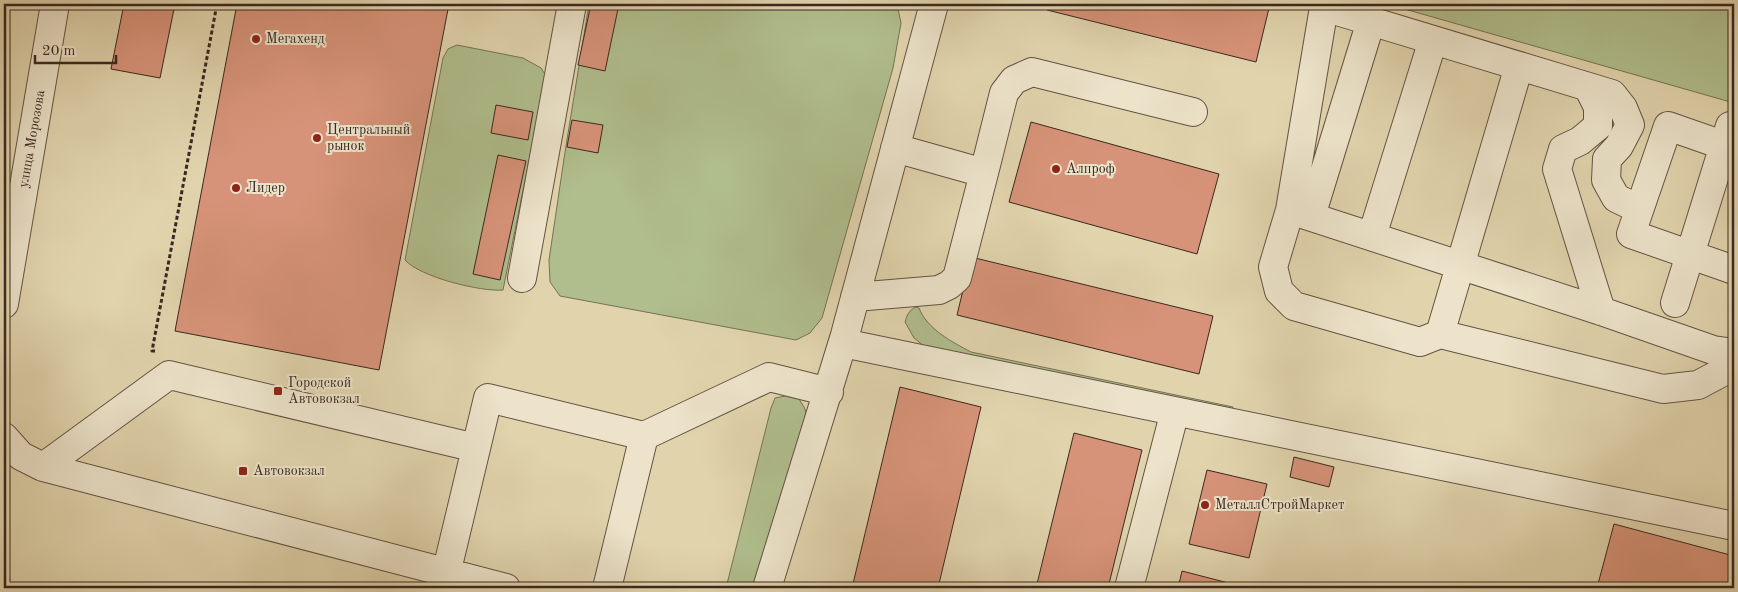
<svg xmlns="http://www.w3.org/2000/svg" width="1738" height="592" font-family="'Old Standard TT',serif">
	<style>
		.green { fill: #b0bd8c; stroke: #757256 }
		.building { fill: #d79379; stroke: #3a2820 }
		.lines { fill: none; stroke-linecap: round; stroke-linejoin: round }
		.minor-casing { stroke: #645343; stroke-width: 30 }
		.path { stroke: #3a2820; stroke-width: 3; stroke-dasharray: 4 2.5; stroke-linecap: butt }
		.minor { stroke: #ece3ca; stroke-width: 28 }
		.poi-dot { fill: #8f2418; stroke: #ece3ca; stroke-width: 2 }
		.labels { text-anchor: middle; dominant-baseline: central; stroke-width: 4; stroke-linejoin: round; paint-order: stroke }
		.poi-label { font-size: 14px; fill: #3a2820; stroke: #ece3ca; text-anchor: start }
		.street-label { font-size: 14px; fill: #3a2820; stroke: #ece3ca }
	</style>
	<rect width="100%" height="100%" fill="#e1d4ad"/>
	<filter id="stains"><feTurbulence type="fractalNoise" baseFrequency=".004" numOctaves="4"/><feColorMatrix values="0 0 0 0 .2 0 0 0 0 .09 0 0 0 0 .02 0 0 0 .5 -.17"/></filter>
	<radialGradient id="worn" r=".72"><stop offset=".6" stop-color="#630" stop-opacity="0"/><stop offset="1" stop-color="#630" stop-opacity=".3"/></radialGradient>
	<path class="green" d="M589,4h308l4,19 -8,45 -71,250 -12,15 -14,7 -236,-44 -10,-14 -1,-22 16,-108z
		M1387,4h347v99z
		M457,45l66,13 18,10 5,8 -43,214c-22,2 -83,-13 -98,-30l38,-202 5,-9z
		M916,307l3,1c8,21 33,34 52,44l262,55 -2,11 -302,-68 -15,-12 -9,-16c2,-7 4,-12 11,-15z
		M785,396l14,3 5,8 3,8 -54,173h-27l45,-180 4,-10z"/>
	<path class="building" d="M124,4h51l-15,74 -49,-9z
		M237,4h212l-70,366 -204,-39z
		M591,4h28l-14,67 -27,-6z
		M1049,4h221l-14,58 -209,-52z
		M496,105l37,7 -5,28 -37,-7z
		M572,120l31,5 -5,28 -31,-6z
		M1031,122l188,52 -22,80 -188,-52z
		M498,155l28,6 -26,119 -27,-6z
		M971,257l242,59 -14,58 -242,-59z
		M900,387l81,20 -43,181h-86z
		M1074,433l68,17 -34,138h-72z
		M1294,457l40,10 -5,20 -39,-10z
		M1207,470l60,14 -18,74 -60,-14z
		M1614,524l120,32v32h-137z
		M1182,571l62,16 -1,1h-65z"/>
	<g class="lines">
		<defs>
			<path id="minor" d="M1588,87l10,20v19l-18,15 -17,8 -6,20 44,142
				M895,148l89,25 20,-80 10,-13 18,-8 161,40
				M1734,149l-66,-23 -37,108 103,36
				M1639,209l-23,-11 -10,-18 1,-21 12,-13 11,-21 -7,-17 -11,-14 -288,-87 -34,203 -17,57 6,24 15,15 126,36 20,-8 223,55 35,-4 36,-19
				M1290,210l311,101 112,39 21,3
				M1311,216l60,-195
				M1372,236l61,-196
				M522,278l50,-274
				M855,297l84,-7 10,-5 8,-7 27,-105
				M1675,303l55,-177 4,1
				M4,304l51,-300
				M1440,334l79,-268
				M843,343l891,183
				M4,437l17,19 22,11 463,121
				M43,467l126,-92 307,73
				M446,574l42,-176 156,38 125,-59 60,15
				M607,588l37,-152
				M767,588l78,-253 89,-331
				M1129,588l46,-177"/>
		</defs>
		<use href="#minor" class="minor-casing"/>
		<path class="path" d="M155,351h-3l65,-347"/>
		<use href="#minor" class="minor"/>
	</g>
	<g class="poi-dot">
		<circle cx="256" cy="39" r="5"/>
		<circle cx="317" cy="138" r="5"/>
		<circle cx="1056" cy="169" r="5"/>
		<circle cx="236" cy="188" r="5"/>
		<rect x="273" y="386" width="10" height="10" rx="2.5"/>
		<rect x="238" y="466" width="10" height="10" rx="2.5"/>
		<circle cx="1205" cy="505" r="5"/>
	</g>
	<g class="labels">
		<g class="poi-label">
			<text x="266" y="39">Мегахенд</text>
			<text x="327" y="130">Центральный<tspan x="327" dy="16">рынок</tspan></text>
			<text x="1066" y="169">Алпроф</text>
			<text x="246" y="188">Лидер</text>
			<text x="288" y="383">Городской<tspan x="288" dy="16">Автовокзал</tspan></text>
			<text x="253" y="471">Автовокзал</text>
			<text x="1215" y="505">МеталлСтройМаркет</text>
		</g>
		<g class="street-label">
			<text transform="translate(32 139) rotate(-80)">улица Морозова</text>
		</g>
	</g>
	<rect width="1738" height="592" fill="none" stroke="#e1d4ad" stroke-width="20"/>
	<rect x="5" y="5" width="1728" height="582" fill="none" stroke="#3a2820" stroke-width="2.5"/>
	<rect x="10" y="10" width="1718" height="572" fill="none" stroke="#3a2820"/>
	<path d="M35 55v8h81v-8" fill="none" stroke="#3a2820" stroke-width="2.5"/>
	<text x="42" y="55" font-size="15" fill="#3a2820" stroke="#ece3ca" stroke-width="4" paint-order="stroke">20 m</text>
	<rect width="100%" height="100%" filter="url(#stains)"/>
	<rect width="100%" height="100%" fill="url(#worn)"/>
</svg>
